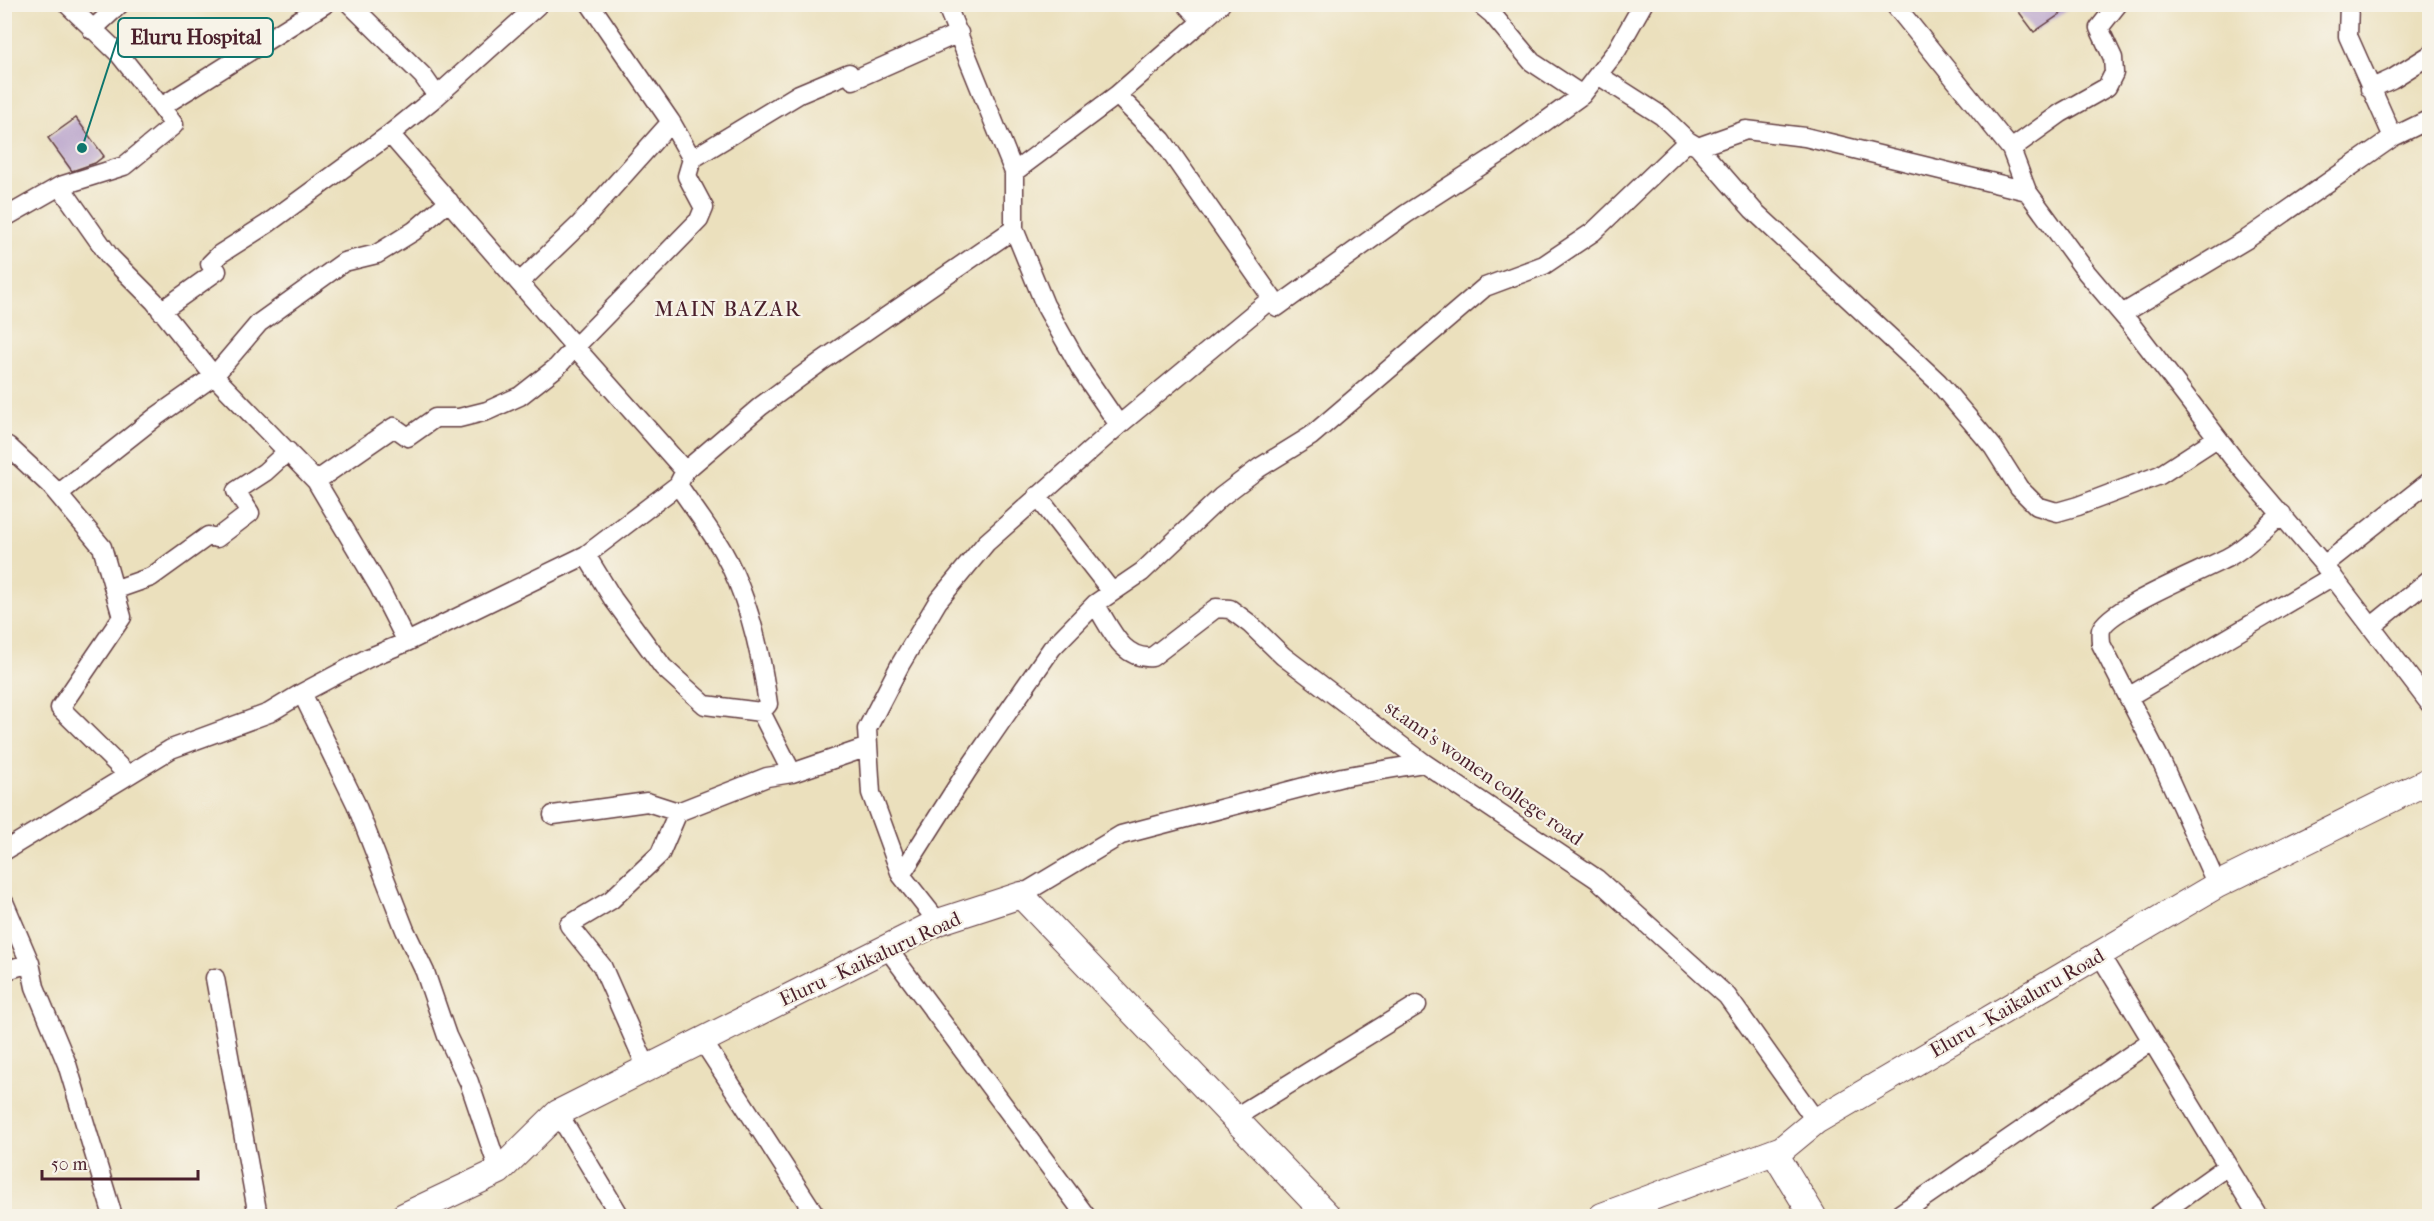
<svg xmlns="http://www.w3.org/2000/svg" width="2434" height="1221" font-family="'IM FELL French Canon',serif">
	<style>
		.building { fill: #b39cc9 }
		.lines { fill: none; stroke-linecap: round; stroke-linejoin: round }
		.street-casing { stroke: #623c41; stroke-width: 21 }
		.secondary-casing { stroke: #623c41; stroke-width: 28 }
		.street { stroke: #fff; stroke-width: 18 }
		.secondary { stroke: #fff; stroke-width: 26 }
		.labels { text-anchor: middle; dominant-baseline: central; stroke-width: 4.5; stroke-linejoin: round; paint-order: stroke }
		.street-label { font-size: 20px; fill: #4a1f2b; stroke: #f7f3e8 }
		.neighbourhood-label { font-size: 21px; letter-spacing: 1.5px; fill: #4a1f2b; stroke: #f7f3e8 }
		.leader { fill: none; stroke: #0f766e; stroke-width: 2 }
		.callout-dot { fill: #0f766e; stroke: #f7f3e8; stroke-width: 2 }
		.callout { fill: #f7f3e8; stroke: #0f766e; stroke-width: 2 }
		.callout-label { font-size: 21px; text-anchor: middle; font-weight: bold; fill: #4a1f2b }
	</style>
	<rect width="100%" height="100%" fill="#f7f3e8"/>
	<filter id="ink" filterUnits="userSpaceOnUse"><feTurbulence type="fractalNoise" baseFrequency=".0167" numOctaves="2"/><feDisplacementMap in="SourceGraphic" scale="12" xChannelSelector="R" yChannelSelector="G"/><feConvolveMatrix kernelMatrix="1 2 1 2 8 2 1 2 1" color-interpolation-filters="sRGB"/></filter>
	<filter id="wash" filterUnits="userSpaceOnUse"><feTurbulence type="fractalNoise" baseFrequency=".008" numOctaves="4" result="noise"/><feDisplacementMap in="SourceGraphic" scale="24" xChannelSelector="R" yChannelSelector="G"/><feGaussianBlur stdDeviation="1.35" result="paint"/><feColorMatrix in="noise" values="0 0 0 0 0 0 0 0 0 0 0 0 0 0 0 0 0 1.4 0 .05"/><feComposite in="paint" operator="in"/></filter>
	<g filter="url(#wash)">
		<rect width="100%" height="100%" fill="#ebe0bd"/>
		<g id="blocks">
			<path class="building" d="M2013,4h62l-41,28z
				M76,118l28,38 -9,7 -23,8 -24,-33z"/>
		</g>
	</g>
	<g filter="url(#ink)">
		<use href="#blocks" fill-opacity="0" stroke="#623c41" stroke-width="1.5"/>
		<g class="lines">
			<defs>
				<path id="street" d="M67,4l52,50 42,53
					M590,4l81,118
					M946,4l68,168v57
					M1480,4l12,10 40,48 50,33
					M1894,4l117,145 16,42 60,82 45,53 101,132 91,107 106,139
					M1202,21l19,-17
					M92,30l28,-26
					M2370,89l22,-10 38,-24
					M1117,95l85,-74 -16,-17
					M437,96l102,-92
					M2393,137l37,-18
					M1688,141l10,6 55,63 185,172 55,65 26,41 18,18 20,6 21,-6 82,-31 57,-37
					M1698,147l48,-17 59,7 222,54
					M2011,149l50,-36 46,-26 7,-14 -1,-15 -14,-30 19,-24
					M1014,172l103,-77 45,45 110,158 -153,127
					M4,218l56,-32 64,-20 50,-41 -13,-18 164,-103
					M520,282l60,-58 91,-102 21,37
					M1272,298l5,9 129,-93 101,-65 75,-54 35,-45 26,-46
					M161,311l56,-40 -7,-7 10,-10 47,-30 123,-90
					M2122,314l125,-75 146,-102 -45,-101 1,-32
					M4,447l4,-1 43,40 51,61 20,70 -62,91 68,67
					M685,471l76,-65 61,-45 192,-132 31,76 37,66 37,54 -133,118 -48,58 -38,64 -33,64 4,64 30,82 37,47
					M316,481l78,-54 14,10 27,-19h24l28,-7 33,-15 37,-29 18,-20 -185,-213 47,-38 -14,-20 -73,-72
					M58,494l99,-78 57,-40 -60,-75 -44,-44 -50,-71
					M1037,496l75,96
					M586,555l27,44 50,68 42,38 56,7 7,-8c-7,-52 -19,-107 -46,-154 -13,-22 -29,-43 -44,-65
					M2324,565l106,-84
					M114,590l37,-13 57,-41 9,2 33,-25 -14,-22 29,-19 23,-21
					M1095,604c15,22 26,56 57,53l64,-49 14,1 20,15 33,32 141,107 173,116 130,117 89,125
					M2371,627l59,-48
					M407,642l179,-87 92,-70 7,-14 -110,-124 124,-127 5,-12 -17,-32 5,-17 107,-65 50,-21 4,7 106,-47
					M302,693l66,-35 39,-16 -28,-55 -63,-106 -102,-105 45,-53 85,-61 33,-8 37,-23 35,-30
					M2128,697l205,-121
					M761,712l31,61
					M553,815l94,-13 31,10 89,-35 25,-4 76,-26
					M4,851l167,-102 98,-36 33,-20 54,111 49,126 20,42 22,64 22,46 30,89
					M901,875l66,-104 85,-123 43,-44 47,-32 79,-75 38,-29 52,-32 174,-149 59,-22 49,-33 95,-91 -26,-25 -64,-41
					M2217,885l-56,-124 -60,-117c0,-4 -1,-10 0,-14 7,-22 107,-61 131,-75 18,-11 34,-28 50,-41
					M1021,895l100,-60 221,-58 82,-14
					M4,902l26,61 5,24 32,77 46,152
					M887,948l199,268
					M2100,955l158,261
					M4,971l26,-8
					M215,978l43,238
					M702,1040l114,176
					M647,1068l-45,-102 -33,-41 42,-25 49,-46 18,-42
					M558,1113l62,103
					M1234,1118l183,-113
					M1897,1216l254,-175
					M2157,1216l69,-49"/>
				<path id="secondary" d="M1774,1152l39,64
					M404,1216l95,-45 59,-58 380,-191 83,-27 307,321
					M1602,1216l180,-67 34,-28 401,-236 213,-105"/>
			</defs>
			<use href="#street" class="street-casing"/>
			<use href="#secondary" class="secondary-casing"/>
			<use href="#street" class="street"/>
			<use href="#secondary" class="secondary"/>
		</g>
	</g>
	<g class="labels">
		<g class="street-label">
			<text transform="translate(1484 773) rotate(35)">st.ann's women college road</text>
			<text transform="translate(870 959) rotate(-25)">Eluru - Kaikaluru Road</text>
			<text transform="translate(2017 1003) rotate(-30)">Eluru - Kaikaluru Road</text>
		</g>
		<g class="neighbourhood-label">
			<text x="728" y="309">MAIN BAZAR</text>
		</g>
	</g>
	<path class="leader" d="M82 148L118 37"/>
	<circle class="callout-dot" cx="82" cy="148" r="6"/>
	<rect class="callout" x="118" y="18" width="155" height="39" rx="6"/>
	<g class="callout-label">
		<text x="196" y="44">Eluru Hospital</text>
	</g>
	<rect width="2434" height="1221" fill="none" stroke="#f7f3e8" stroke-width="24"/>
	<path d="M42 1170v9h156v-9" fill="none" stroke="#4a1f2b" stroke-width="3"/>
	<text x="51" y="1170" font-size="18" fill="#4a1f2b" stroke="#f7f3e8" stroke-width="4.5" paint-order="stroke">50 m</text>
</svg>
